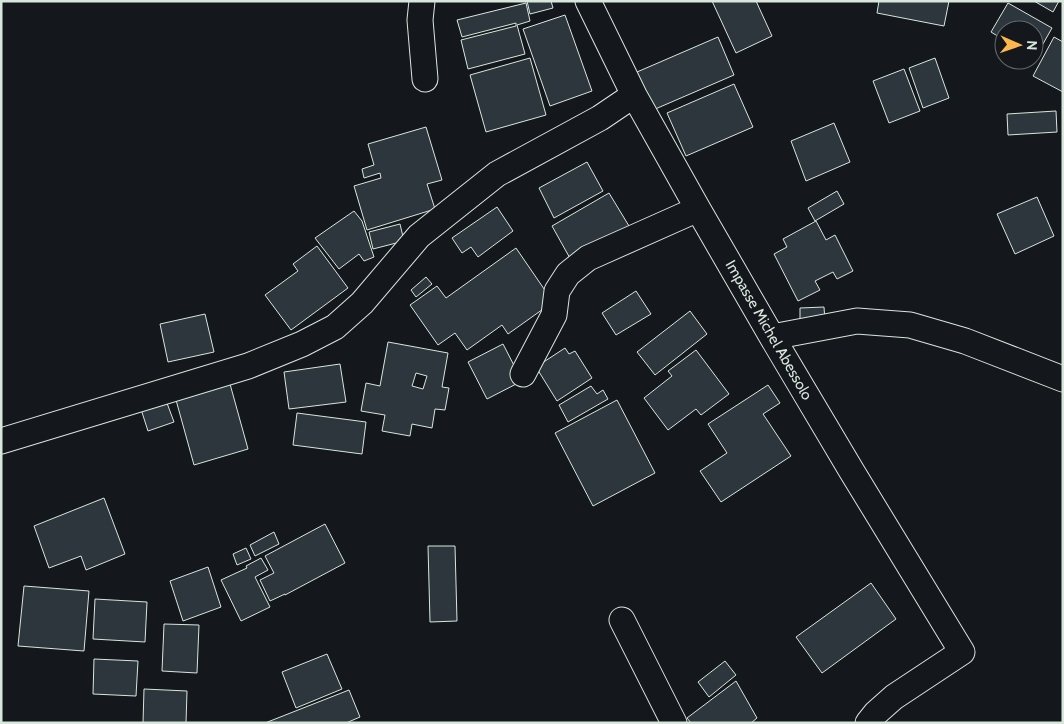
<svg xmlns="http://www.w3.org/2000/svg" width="1064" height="724" font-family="Cabin,sans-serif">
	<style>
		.building { fill: #2c363c; stroke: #d8e6dc; fill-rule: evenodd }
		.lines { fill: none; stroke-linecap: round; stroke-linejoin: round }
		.minor-casing { stroke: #d8e6dc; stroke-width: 27 }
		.minor { stroke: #14181c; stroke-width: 25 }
		.labels { text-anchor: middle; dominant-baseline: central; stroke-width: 4; stroke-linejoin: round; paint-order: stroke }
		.street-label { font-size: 15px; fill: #d8e6dc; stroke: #14181c }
	</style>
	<rect width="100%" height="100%" fill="#14181c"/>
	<path class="building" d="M527,1h24l2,7 -23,6z
		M712,1h44l16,35 -36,17z
		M879,1h70l-5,25 -67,-13z
		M1034,1h25l-6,11z
		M526,3l4,18 -13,4 8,29 -57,15 -7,-29 55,-14v-3l-54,14 -5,-17z
		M1008,3l44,25 -17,30 -1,-28h-30v10l-13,-8z
		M565,15l27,76 -42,15 -27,-77z
		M718,37l16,38 -81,35 -16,-38z
		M1054,37l9,5v50l-30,-16z
		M530,58l16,57 -60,17 -16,-57z
		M935,58l14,40 -26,10 -14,-40z
		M904,69l16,42 -31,12 -16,-42z
		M734,84l19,43 -67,29 -19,-43z
		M1056,111l1,21 -49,3 -1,-21z
		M834,123l16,39 -44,19 -15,-40z
		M426,127l16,53 -15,4 8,25 -68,21 -13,-44 27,-8 -1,-5 -16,5 -2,-9 12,-4 -6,-21z
		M587,162l16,29 -49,27 -15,-30z
		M837,191l7,13 -29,17 -7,-13z
		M609,193l20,33 -58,34 -19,-34z
		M1037,197l17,39 -39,18 -18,-40z
		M497,207l16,24 -35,26 -7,-10 -9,6 -10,-15z
		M354,211l8,10 12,36 -10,4 -5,-7 -20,15 -24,-31z
		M816,221l10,19 9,-5 18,36 -16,8 -4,-7 -18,9 5,9 -22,11 -24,-47 13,-7 -4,-8z
		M400,224l4,17 -31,8 -4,-17z
		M317,246l31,42 -57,42 -26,-35 33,-24 -5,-7z
		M516,248l37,54 -45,32 -6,-9 -35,25 -12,-17 -17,12 -28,-40 27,-19 9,12z
		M426,277l6,7 -16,13 -5,-7z
		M636,291l15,23 -35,21 -14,-22z
		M824,307l1,14h-25v-13z
		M690,311l17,23 -52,41 -18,-23z
		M205,314l9,38 -46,10 -8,-38z
		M388,342l60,11 -6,34 7,1 -4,22 -10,-1 -3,19 -20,-4 -2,12 -28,-5 3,-16 -24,-4 5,-28 14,3zM416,373l11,3 -4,13 -11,-3z
		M503,344l19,37 -35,18 -19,-37z
		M565,348l4,6 6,-3 17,27 -35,23 -21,-34z
		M696,350l33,44 -28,21 -5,-6 -28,21 -24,-32 28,-22 -4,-5z
		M340,364l6,38 -57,7 -5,-37z
		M230,384l18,65 -54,16 -18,-65z
		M768,385l12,18 -17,11 28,42 -70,46 -21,-31 27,-18 -19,-29z
		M591,386l6,8 6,-4 5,9 -40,23 -9,-17z
		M164,395l10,27 -26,9 -9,-28z
		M617,400l38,73 -62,33 -38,-73z
		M297,413l69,9 -4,32 -69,-9z
		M104,498l21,56 -39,16 -5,-14 -32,12 -15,-42z
		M325,524l20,39 -60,32v-1l-15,7 -10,-21 14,-7 -9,-17z
		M274,532l5,12 -24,12 -5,-11z
		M428,546h27l2,75 -27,1z
		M246,548l5,11 -14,6 -4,-11z
		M261,558l7,12 -13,7 15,30 -29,14 -20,-41 26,-12 -1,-2z
		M208,567l13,40 -38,14 -13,-40z
		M871,583l25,36 -74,54 -26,-36z
		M24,586l65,5 -5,60 -66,-5z
		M95,599l52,3 -2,40 -52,-3z
		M164,624l35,1 -2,48 -35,-2z
		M327,654l15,35 -46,19 -14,-36z
		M94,659l44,2 -2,35 -43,-2z
		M725,661l11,14 -27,22 -11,-15z
		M736,681l21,37 -6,5h-60l-4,-5z
		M144,689l43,2 -1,32h-43z
		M349,690l11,27 -14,6h-81z"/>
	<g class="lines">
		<defs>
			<path id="minor" d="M422,1l-2,19 5,59
				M588,1l46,94 64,114 74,128 79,133 111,182 -68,45 -18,16 -8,10
				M772,337l85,-16 53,4 55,16 98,38
				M523,374l31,-59 3,-24 11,-17 20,-16 110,-49
				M1,441l247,-75 54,-22 33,-17 27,-24 57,-67 78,-62 103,-56 34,-23
				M622,620l52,103"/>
		</defs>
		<use href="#minor" class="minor-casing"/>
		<use href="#minor" class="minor"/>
	</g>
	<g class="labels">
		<g class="street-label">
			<text transform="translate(769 330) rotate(60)">Impasse Michel Abessolo</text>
		</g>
	</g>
	<rect width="1064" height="724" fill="none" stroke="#d8e6dc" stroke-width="5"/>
	<g transform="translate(1019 45) rotate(92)"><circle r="24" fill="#14181c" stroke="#626a69"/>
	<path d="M0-4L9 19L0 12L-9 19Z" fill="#ffb74d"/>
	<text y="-8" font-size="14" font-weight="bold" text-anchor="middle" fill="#d8e6dc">N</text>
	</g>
</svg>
